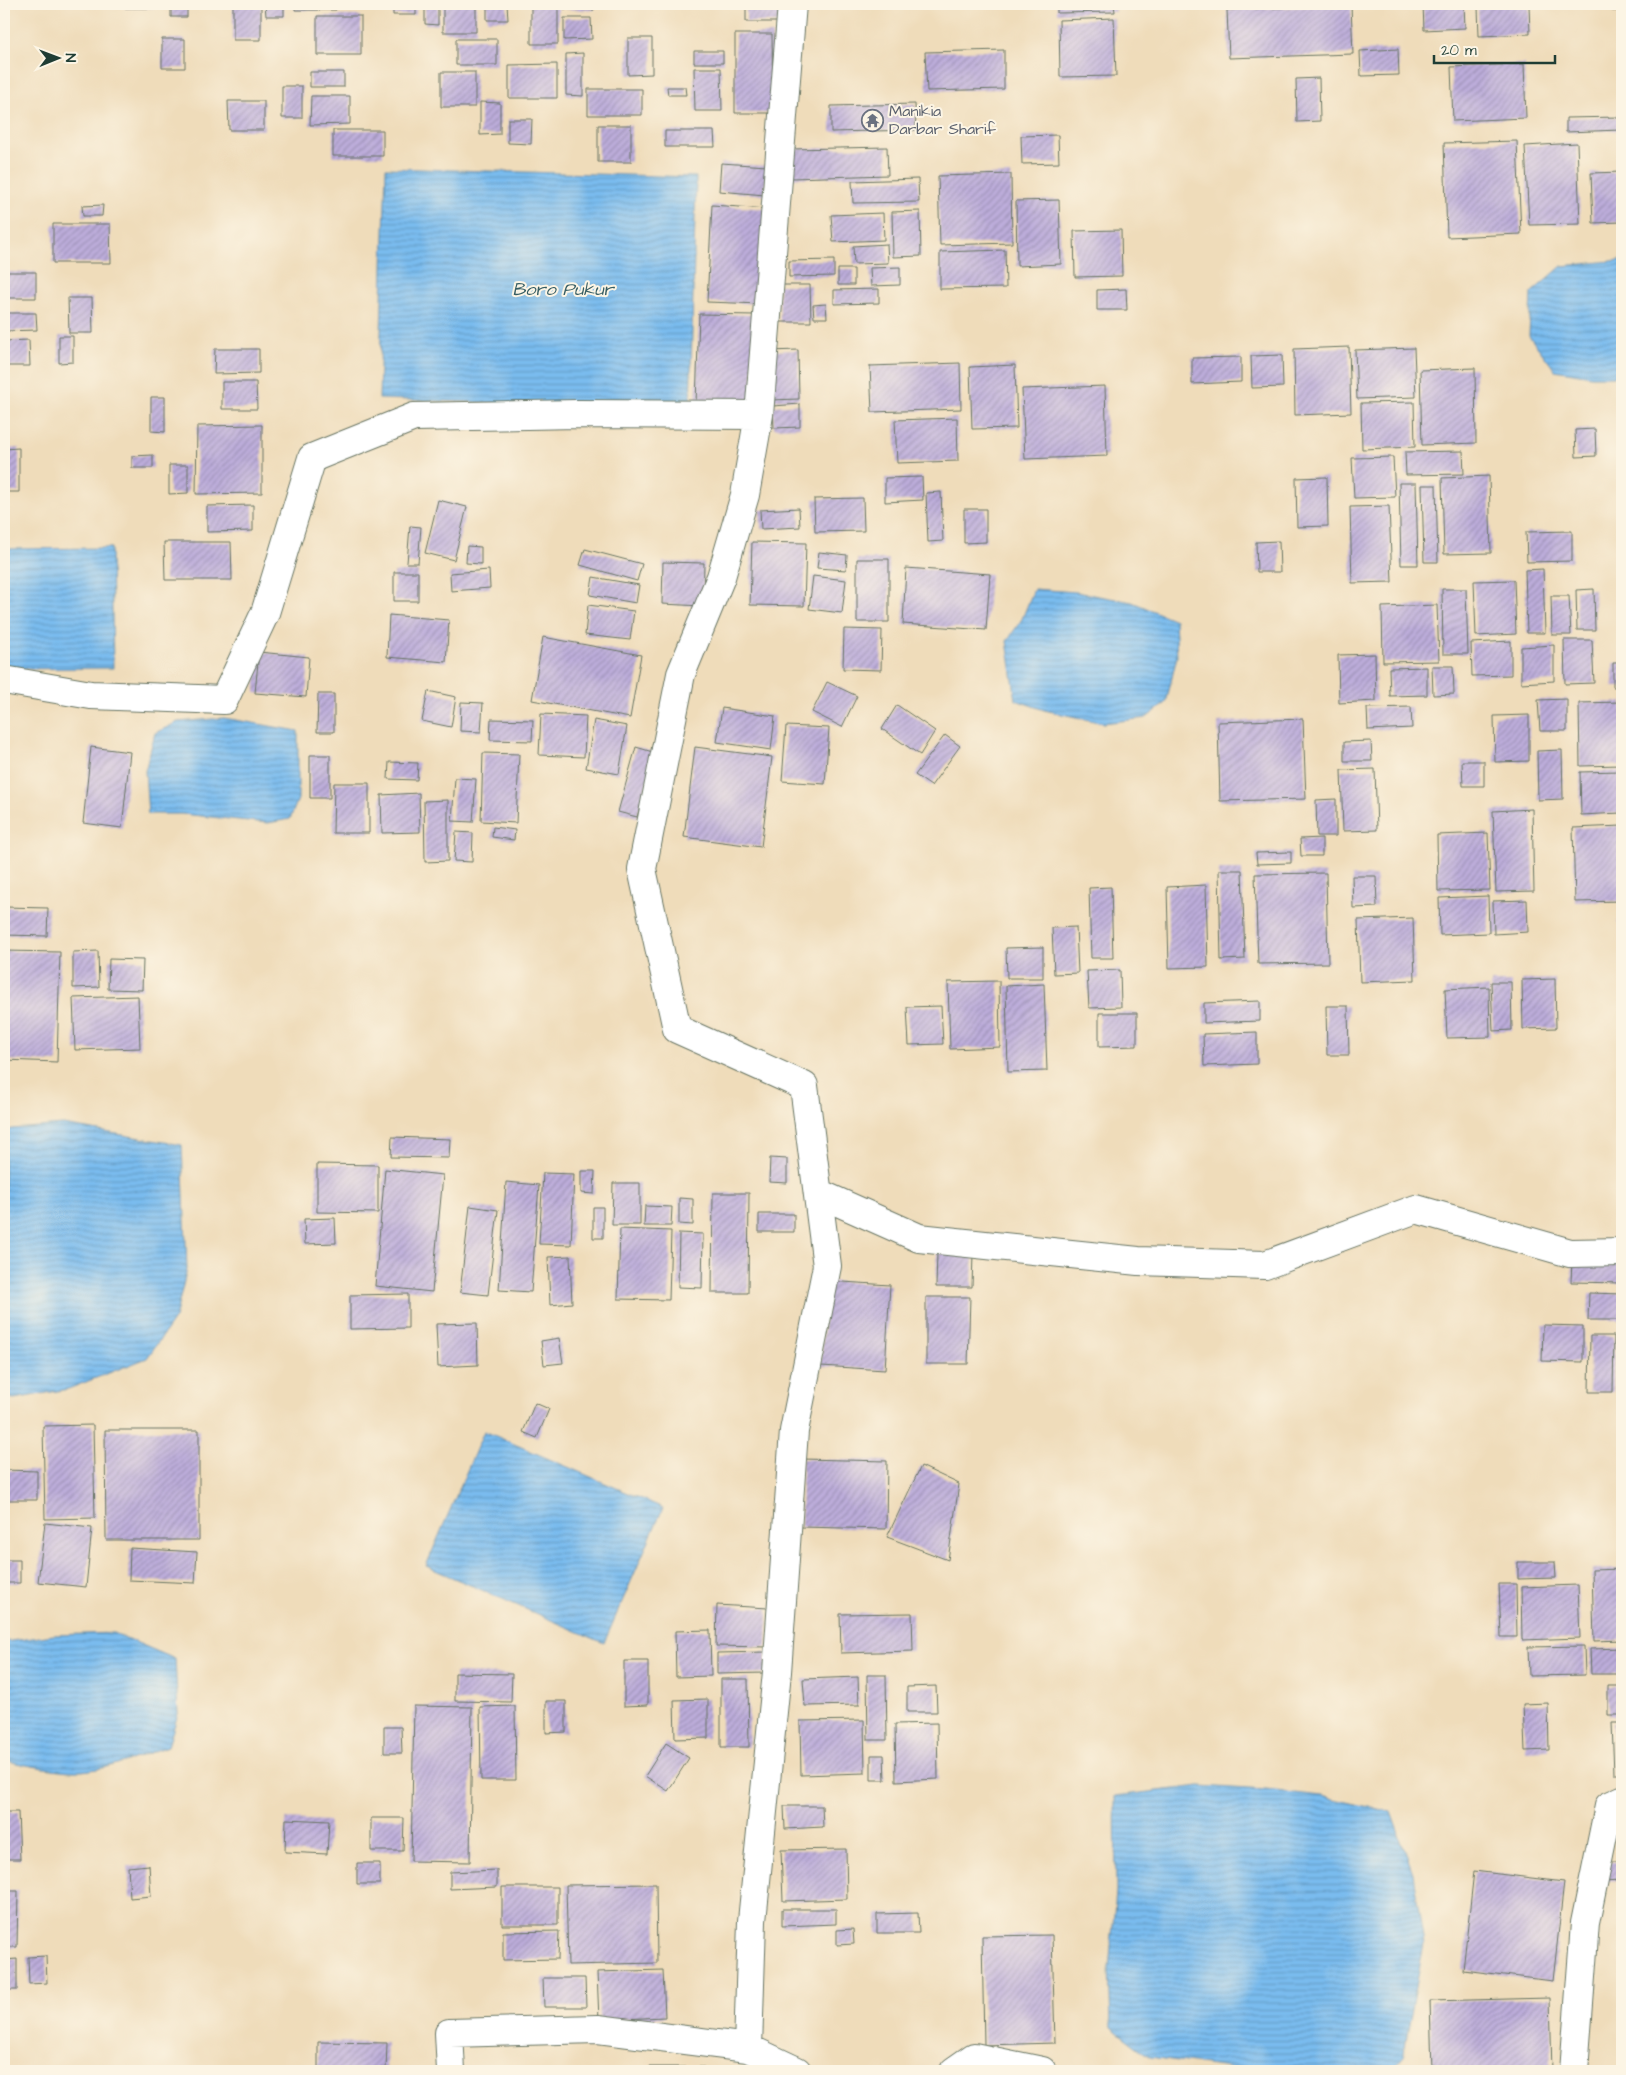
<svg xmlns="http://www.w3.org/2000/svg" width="1626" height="2075" font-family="'Architects Daughter',sans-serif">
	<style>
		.water { fill: url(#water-rules); stroke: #4c7c92 }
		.building { fill: url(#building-hatch) }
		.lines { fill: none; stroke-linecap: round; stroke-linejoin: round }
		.minor-casing { stroke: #687563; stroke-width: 30 }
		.minor { stroke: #fff; stroke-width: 28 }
		.labels { text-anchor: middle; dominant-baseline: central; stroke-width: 4; stroke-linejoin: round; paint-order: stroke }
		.worship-label { font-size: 16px; fill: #5b616d; stroke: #fcf5e5; text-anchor: start }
		.water-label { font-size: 18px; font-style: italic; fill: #365d63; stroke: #fcf5e5 }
	</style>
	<defs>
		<pattern id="water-rules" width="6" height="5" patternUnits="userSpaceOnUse" patternTransform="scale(1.25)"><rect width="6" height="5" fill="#7abcef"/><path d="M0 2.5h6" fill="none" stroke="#639ac2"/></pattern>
		<pattern id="building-hatch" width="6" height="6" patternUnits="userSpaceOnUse" patternTransform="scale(1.25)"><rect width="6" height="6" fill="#bdaddb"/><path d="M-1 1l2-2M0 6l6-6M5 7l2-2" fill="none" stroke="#998eb2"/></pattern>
	</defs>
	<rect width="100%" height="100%" fill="#fcf5e5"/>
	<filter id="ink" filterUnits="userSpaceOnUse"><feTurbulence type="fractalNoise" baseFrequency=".02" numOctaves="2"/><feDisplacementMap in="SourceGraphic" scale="10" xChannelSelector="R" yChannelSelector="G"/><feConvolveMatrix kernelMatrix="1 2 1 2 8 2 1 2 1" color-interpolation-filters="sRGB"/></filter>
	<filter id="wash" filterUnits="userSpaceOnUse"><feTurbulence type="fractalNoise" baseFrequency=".0096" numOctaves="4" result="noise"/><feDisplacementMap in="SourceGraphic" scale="20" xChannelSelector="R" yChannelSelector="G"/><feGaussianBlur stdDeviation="1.12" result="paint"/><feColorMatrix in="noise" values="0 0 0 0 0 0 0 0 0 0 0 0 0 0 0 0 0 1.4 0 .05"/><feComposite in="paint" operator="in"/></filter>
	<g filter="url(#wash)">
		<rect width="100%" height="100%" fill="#efdcba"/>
		<path class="water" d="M386,168l310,9 -6,232 -311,-10z
			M1622,260v116h-31l-36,-6 -26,-34 2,-43 31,-27z
			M111,548l2,120 -109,1v-120z
			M1034,589l42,3 56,10 43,18 2,36 -11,47 -20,15 -43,5 -59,-13 -28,-10 -9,-59 15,-22z
			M224,718l74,13v68l-8,20 -22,4 -86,-9h-34l-3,-43 10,-38 23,-11z
			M63,1125l119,20 5,124 -12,49 -28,40 -79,31 -54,10 -10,-2v-265l8,-3z
			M484,1431l179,77 -59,135 -178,-77z
			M114,1633l61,26 3,55 -10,32c-28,10 -57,23 -87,25 -18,1 -59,-6 -77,-11v-118l50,-7z
			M1200,1786l66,4 55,6 70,16 22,61 11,71 -21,113 -13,14h-141l-99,-14 -39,-30 -2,-59 7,-76 -1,-96z"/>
		<g id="blocks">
			<path class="building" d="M124,4h37v4h-36z
				M171,4h16v13h-16z
				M233,4h28v36h-28z
				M265,4h19v12h-18z
				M295,4h41v6h-41z
				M393,4h23v11h-23z
				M425,4h13v21l-13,-1z
				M443,4h33v28h-33z
				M487,4h20l1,16h-21z
				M531,4h27v40h-27z
				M564,4h31l-1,6 -30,-1z
				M746,4h36l1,18h-37z
				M1057,4h57l1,8 -58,1z
				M1423,4h41l1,24 -41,2z
				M1612,4h10v7h-10z
				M1351,5l2,49 -124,4 -2,-48z
				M1529,5l1,29 -51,2 -1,-29z
				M317,16h44v39h-44z
				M564,18h27l1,21 -28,1z
				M1114,18l2,58 -56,1 -1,-57z
				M735,34h37l1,79h-38z
				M628,38h24v36l-24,1z
				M162,39h23v29h-23z
				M456,39h41v26h-41z
				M1398,49l1,26 -38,1 -1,-25z
				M1004,50v39l-77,2 -2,-39z
				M694,51h29v12h-29z
				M583,53v43l-17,-1v-41z
				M557,64v34h-48v-33z
				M1524,64l2,54 -73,3 -2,-54z
				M694,68h27l1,43h-27z
				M310,72h34v15h-34z
				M441,72h34v35h-34z
				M1319,78l1,43 -23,1 -1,-43z
				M282,86h20v32h-20z
				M667,87h18l1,8h-18z
				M588,89h54v26h-54z
				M311,96h39v28l-40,1z
				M228,101h36v29h-35z
				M480,102l20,1v31l-20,1z
				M915,104l1,26 -85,2v-26z
				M1621,117v13l-55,2v-14z
				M508,119h24l-1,25 -23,-1z
				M598,125h33v37h-33z
				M333,130h50v26h-50z
				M665,131h49l1,16h-50z
				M1058,135l1,28 -37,1 -1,-28z
				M1517,141l4,93 -74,3 -3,-94z
				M1577,143l3,81 -51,1 -4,-79z
				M887,147l1,28 -96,3 -1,-29z
				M721,163l46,3 -2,29 -46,-4z
				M1622,172v50l-29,1 -2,-50z
				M1011,174l1,69 -72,2 -2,-69z
				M918,179l1,23 -66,1 -1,-22z
				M1059,200l2,64 -44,2 -1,-65z
				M103,205l-1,11h-19l-1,-10z
				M712,205l55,4 -6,95 -54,-2z
				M920,211l1,45 -28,1 -1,-45z
				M883,213l1,27 -51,2 -2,-27z
				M53,224h57l1,39h-58z
				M1121,230l1,46 -47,1 -1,-46z
				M887,244l1,19 -34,1 -1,-18z
				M4,245h4v16h-4z
				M1005,250l1,38 -66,1v-37z
				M834,260v16l-45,1v-16z
				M900,267v18l-29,1 -1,-18z
				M838,269h16v16h-16z
				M4,272h32v26h-32z
				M779,285h31l1,37h-31z
				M879,289v14l-45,1v-14z
				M1126,289l1,21h-30v-20z
				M68,298h24l1,35h-24z
				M826,304l1,14h-13l-1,-13z
				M4,313h32l1,17 -33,1z
				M699,314l55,1 -2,91 -56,-2z
				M59,336h14v26l-14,1z
				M29,340l1,26h-26v-25z
				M1349,347l2,66 -56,2 -1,-66z
				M1414,348l2,49 -59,2 -2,-49z
				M215,349h44v24l-45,1z
				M798,350l1,49 -29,1 -1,-49z
				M1282,355l1,32 -31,1 -1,-32z
				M1241,357v25l-49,2v-26z
				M960,363l1,46 -89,3 -2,-46z
				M1015,365l2,63 -45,1 -2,-62z
				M1475,368l1,75 -54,2 -2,-75z
				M222,382h34l1,27h-35z
				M1105,386l2,70 -82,3 -3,-70z
				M151,397h14v35l-14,-1z
				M1414,402l1,45 -53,2 -1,-46z
				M800,404v23l-26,1 -1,-22z
				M957,418l1,43 -61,2 -2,-43z
				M262,425v68l-66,1 1,-68z
				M1595,429l1,27 -20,1 -1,-27z
				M19,448v44h-15v-43z
				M1463,451l1,23 -58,1 -1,-23z
				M153,455v13h-21v-12z
				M1393,457l2,40 -41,1 -2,-40z
				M169,465h19v28l-19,1z
				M1489,476l2,77 -47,1 -2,-76z
				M922,477l1,23 -38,2v-24z
				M1327,477l1,49 -31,1 -1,-49z
				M1399,483h17l2,82h-17z
				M1422,485h14l2,77h-14z
				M941,492l2,49 -15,1 -2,-49z
				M863,498l1,33 -49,1 -1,-33z
				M438,500l29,7 -13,53 -29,-7z
				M253,505v26l-46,1v-26z
				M1389,506l3,76 -40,1 -2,-76z
				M799,508l1,19 -39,2 -1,-19z
				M964,509h22v33l-22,1z
				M410,526l11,1 -3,36h-11z
				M1572,531v30l-45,1 -1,-30z
				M1279,541l1,31h-23l-1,-30z
				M164,542h67l1,38h-67z
				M752,542l54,1 -2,63 -54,-1z
				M467,546l14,1v17l-15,-1z
				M585,549l57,15 -5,17 -57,-16z
				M819,552l28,3 -1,15 -29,-2z
				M857,559h32v63h-32z
				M663,562l41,1 -1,43 -41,-2z
				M906,568l84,6 -4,56 -83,-6z
				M1543,569l2,64h-18l-2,-63z
				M489,570l1,18 -39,3 -1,-18z
				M394,572h24v29h-24z
				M813,576l33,4 -4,33 -33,-4z
				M593,577l46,8 -3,18 -46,-8z
				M1514,580l2,54 -40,2 -2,-55z
				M1442,589h24l2,65h-25z
				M1594,589l1,41h-18l-1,-40z
				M1551,596h18l2,39h-19z
				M588,605l46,6 -4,29 -45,-5z
				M1437,605l2,56 -56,1 -1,-55z
				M389,615l60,5 -3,42 -59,-5z
				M844,629l38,1 -1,40 -38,-1z
				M543,637l98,18 -11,63 -98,-18z
				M1564,640h28l2,43 -29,1z
				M1511,641v34l-39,1 -1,-33z
				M1554,645v36l-33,2v-36z
				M259,652l50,5 -3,40 -51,-4z
				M1375,654l1,47 -37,2 -1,-48z
				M1613,663h9v24h-9z
				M1432,666h21l1,28 -21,1z
				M1427,667v28l-37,1 -1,-28z
				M827,682l30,14 -15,31 -30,-15z
				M428,691l28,6 -5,30 -29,-6z
				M318,694h16v38h-17z
				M1567,699v32h-27l-2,-31z
				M461,702l22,1 -2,29 -21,-1z
				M1622,702v63l-42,1 -1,-63z
				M897,705l38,26 -15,24 -38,-26z
				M1411,707l1,21 -44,2 -1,-22z
				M722,708l53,8 -4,34 -54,-8z
				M541,714l45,2 -2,41 -45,-2z
				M1529,715v46l-34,1 -1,-46z
				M491,719l42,1 -1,21 -42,-1z
				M1303,719l3,80 -86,2 -2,-79z
				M594,720l33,6 -8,48 -33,-6z
				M786,726l43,2 -4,56 -43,-3z
				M945,735l15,11 -29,40 -16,-11z
				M1371,741l1,20h-28v-19z
				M91,747l39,5 -8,76 -39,-5z
				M636,747l20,6 -19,64 -19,-5z
				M695,747l77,10 -11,90 -77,-10z
				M1562,750l1,49 -25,1 -1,-49z
				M483,753l36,1 -3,69 -35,-2z
				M310,755h20v43h-20z
				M1462,761h22v25h-21z
				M389,762l29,1 -1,17 -29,-1z
				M1375,769l2,61 -34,1 -2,-61z
				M1620,771l1,42 -40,2 -1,-43z
				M455,778l21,1 -3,43 -21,-1z
				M334,783h35v50h-36z
				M419,793l1,39 -38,1 -1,-38z
				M1336,799v37h-19l-1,-36z
				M448,800v61l-23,1 -1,-61z
				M1532,809l2,82 -38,1 -3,-81z
				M1622,826v75l-47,1 -2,-74z
				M493,827l22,3 -1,10 -22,-3z
				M456,832l17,1 -1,29 -18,-1z
				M1488,833l2,57 -52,1 -1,-56z
				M1322,838v18h-21l-1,-17z
				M1291,852v11l-34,1 -1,-11z
				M1219,870h23l3,89 -24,1z
				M1326,873l2,90 -70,1 -3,-90z
				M1352,876h24l1,31 -24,1z
				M1206,885l2,82 -39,1 -2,-81z
				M1111,887l2,71h-22l-2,-70z
				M1488,896l1,37 -49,2 -1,-37z
				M1527,900l1,32 -34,2 -1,-33z
				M4,907l44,1 -1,28 -43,-1z
				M1413,918l2,62 -55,2 -2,-62z
				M1622,918v11l-5,-7z
				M1076,927l2,46 -24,1 -2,-46z
				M1043,947v31h-36l-1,-30z
				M4,951l56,1 -3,110 -53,-2z
				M98,951l1,36 -26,1v-36z
				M109,959l34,1 -1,30 -34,-1z
				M1120,970l1,37 -32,1 -2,-37z
				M1555,979l1,49 -33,1 -1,-49z
				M999,981l1,66 -50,2 -2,-67z
				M1491,982h20l1,48 -19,1z
				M1044,984l3,87 -39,1 -2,-86z
				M1489,987l1,50 -43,1 -2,-49z
				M138,996l2,52 -65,2 -2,-52z
				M1260,1001v20l-56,2v-20z
				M941,1006l2,38 -34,1 -2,-38z
				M1326,1006h22l1,49h-22z
				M1099,1013h38v33l-38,1z
				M1257,1032v32l-53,2 -1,-32z
				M392,1137l58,2 -1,19 -58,-1z
				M770,1158l17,1v24l-18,-1z
				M317,1164l61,1v48l-61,-1z
				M385,1169l58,6 -11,117 -57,-6z
				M581,1171h14l-1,23 -13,-1z
				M543,1173l31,1 -3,71 -32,-1z
				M506,1182l33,3 -8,107 -32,-2z
				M613,1183h27v42h-28z
				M713,1193h36l-1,100h-36z
				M679,1198l14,1v26l-14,-1z
				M470,1206l28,4 -10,85 -28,-3z
				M645,1206l27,1 -1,19h-27z
				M593,1207h10v31h-10z
				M759,1214h35v18h-35z
				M335,1218l1,25 -31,1 -1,-25z
				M620,1229l51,2 -2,69 -51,-1z
				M679,1233l24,1 -1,54 -24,-1z
				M937,1253l36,1 -1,33h-36z
				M570,1256l2,47 -22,2 -2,-48z
				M1572,1260l50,1v22l-51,-1z
				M827,1281l63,4 -5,85 -64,-4z
				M1589,1293l33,1v26h-34z
				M408,1294v34l-58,1v-34z
				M926,1297h44l-2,67h-42z
				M477,1323l1,42 -40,2 -2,-43z
				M1543,1325l40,1v36l-41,-1z
				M1590,1336h24l-1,56h-24z
				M559,1338l4,25 -19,2 -3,-24z
				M535,1403l14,6 -12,29 -14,-6z
				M93,1425l2,93 -50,1 -2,-93z
				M105,1430h94v110h-93z
				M802,1459l85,2 -1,68 -85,-2z
				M921,1466l38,18 -11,76 -61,-23z
				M4,1470l33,1v29h-33z
				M45,1523l47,5 -6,59 -48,-5z
				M130,1548l67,4 -2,31 -66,-3z
				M4,1560h16v23h-16z
				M1518,1562h37l1,16 -38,1z
				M1622,1569v71l-28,1 -2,-71z
				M1499,1584h17l1,53h-16z
				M1578,1585l2,53 -58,2 -1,-53z
				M717,1605l51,3 -1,39 -51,-1z
				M912,1613l1,38 -72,2 -1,-39z
				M710,1630l1,46 -35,1 -1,-46z
				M1584,1646l1,29 -56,1 -1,-29z
				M1622,1648v26h-31l-1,-25z
				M766,1652v21l-49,1v-21z
				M624,1661h24v44l-24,1z
				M455,1673l57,1 -1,28 -56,-1z
				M867,1675h19l1,65h-19z
				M858,1677l1,28 -54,1 -2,-27z
				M721,1679h27l1,68h-28z
				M936,1686l1,26h-30v-25z
				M1608,1686h14v29h-14z
				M708,1699v39l-33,1 -1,-39z
				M546,1701h20v31l-20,1z
				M1548,1703l1,47 -24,1 -2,-47z
				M414,1706l58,1 -2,155 -59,-1z
				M515,1706l1,74h-35l-1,-73z
				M864,1720l1,53 -64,2 -1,-54z
				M937,1723l1,56 -42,2 -1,-57z
				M1612,1723h10v51h-8z
				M384,1727h17l1,26h-18z
				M666,1743l23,15 -21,33 -23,-15z
				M871,1755h13l1,25h-14z
				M784,1806h38l1,21 -38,2z
				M4,1812h14l2,47h-16z
				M371,1818h33l-1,33h-32z
				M286,1819l43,2 -2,33 -42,-2z
				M846,1849l1,50 -64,2 -2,-51z
				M1601,1862h21v18l-21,1z
				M357,1863h23v21h-23z
				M149,1865l2,31 -21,2 -2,-31z
				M497,1870v17l-47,2v-17z
				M1474,1871l90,11 -11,99 -90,-11z
				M656,1884l1,79 -89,2 -2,-80z
				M502,1887h56v38h-56z
				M4,1891h14l-1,56h-13z
				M782,1909h54v15l-54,2z
				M918,1913l1,20h-42v-19z
				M853,1929l1,15 -17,1v-15z
				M559,1931l-1,28 -55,1v-28z
				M1052,1935l3,108 -71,2 -2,-109z
				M46,1956l1,27 -18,1 -1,-27z
				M17,1959v31h-13v-30z
				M663,1970l2,47 -66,3 -2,-48z
				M543,1978h42l1,29h-42z
				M1550,1998l2,73h-120l-2,-70z
				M318,2042l69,1 -1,28h-68z
				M649,2067h55v4h-55z"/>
		</g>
	</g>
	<g filter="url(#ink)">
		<use href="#blocks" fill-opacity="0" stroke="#687563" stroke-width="1"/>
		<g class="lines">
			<defs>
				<path id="minor" d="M4,680l87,15 133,5 41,-87 47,-155 102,-41 163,-3 182,1 33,-411
					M818,1193l101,45 219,23 127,4 151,-56 154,44 52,-1
					M748,2048l4,-127 25,-249 17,-241 33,-165 -23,-180 -127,-57 -35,-160 39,-195 40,-97 24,-82 14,-80
					M451,2071l-2,-38 149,-4 150,19 49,23
					M954,2071l20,-14 68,14
					M1574,2071l11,-148 24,-117 13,-6"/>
			</defs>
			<use href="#minor" class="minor-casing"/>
			<use href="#minor" class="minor"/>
		</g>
	</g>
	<defs>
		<symbol id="temple-ring" viewBox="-11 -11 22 22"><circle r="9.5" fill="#fcf5e5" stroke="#6b7280" stroke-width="1.5"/><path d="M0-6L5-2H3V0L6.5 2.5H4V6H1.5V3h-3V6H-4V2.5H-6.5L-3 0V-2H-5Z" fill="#6b7280"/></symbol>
	</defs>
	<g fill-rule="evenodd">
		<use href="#temple-ring" x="860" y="108" width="25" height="25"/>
	</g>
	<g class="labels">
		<g class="worship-label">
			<text x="889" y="111">Manikia<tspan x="889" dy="18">Darbar Sharif</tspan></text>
		</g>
		<g class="water-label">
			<text x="563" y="289">Boro Pukur</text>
		</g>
	</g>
	<rect width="1626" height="2075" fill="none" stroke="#fcf5e5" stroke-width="20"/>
	<g transform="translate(58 58) rotate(89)" stroke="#fcf5e5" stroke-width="4" paint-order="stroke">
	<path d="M0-4L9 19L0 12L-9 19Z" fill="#1f3d34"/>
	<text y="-8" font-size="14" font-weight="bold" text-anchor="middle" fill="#1f3d34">N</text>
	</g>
	<path d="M1434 55v8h121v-8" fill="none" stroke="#1f3d34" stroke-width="2.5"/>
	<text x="1441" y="55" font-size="15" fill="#1f3d34" stroke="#fcf5e5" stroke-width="4" paint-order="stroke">20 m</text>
</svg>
